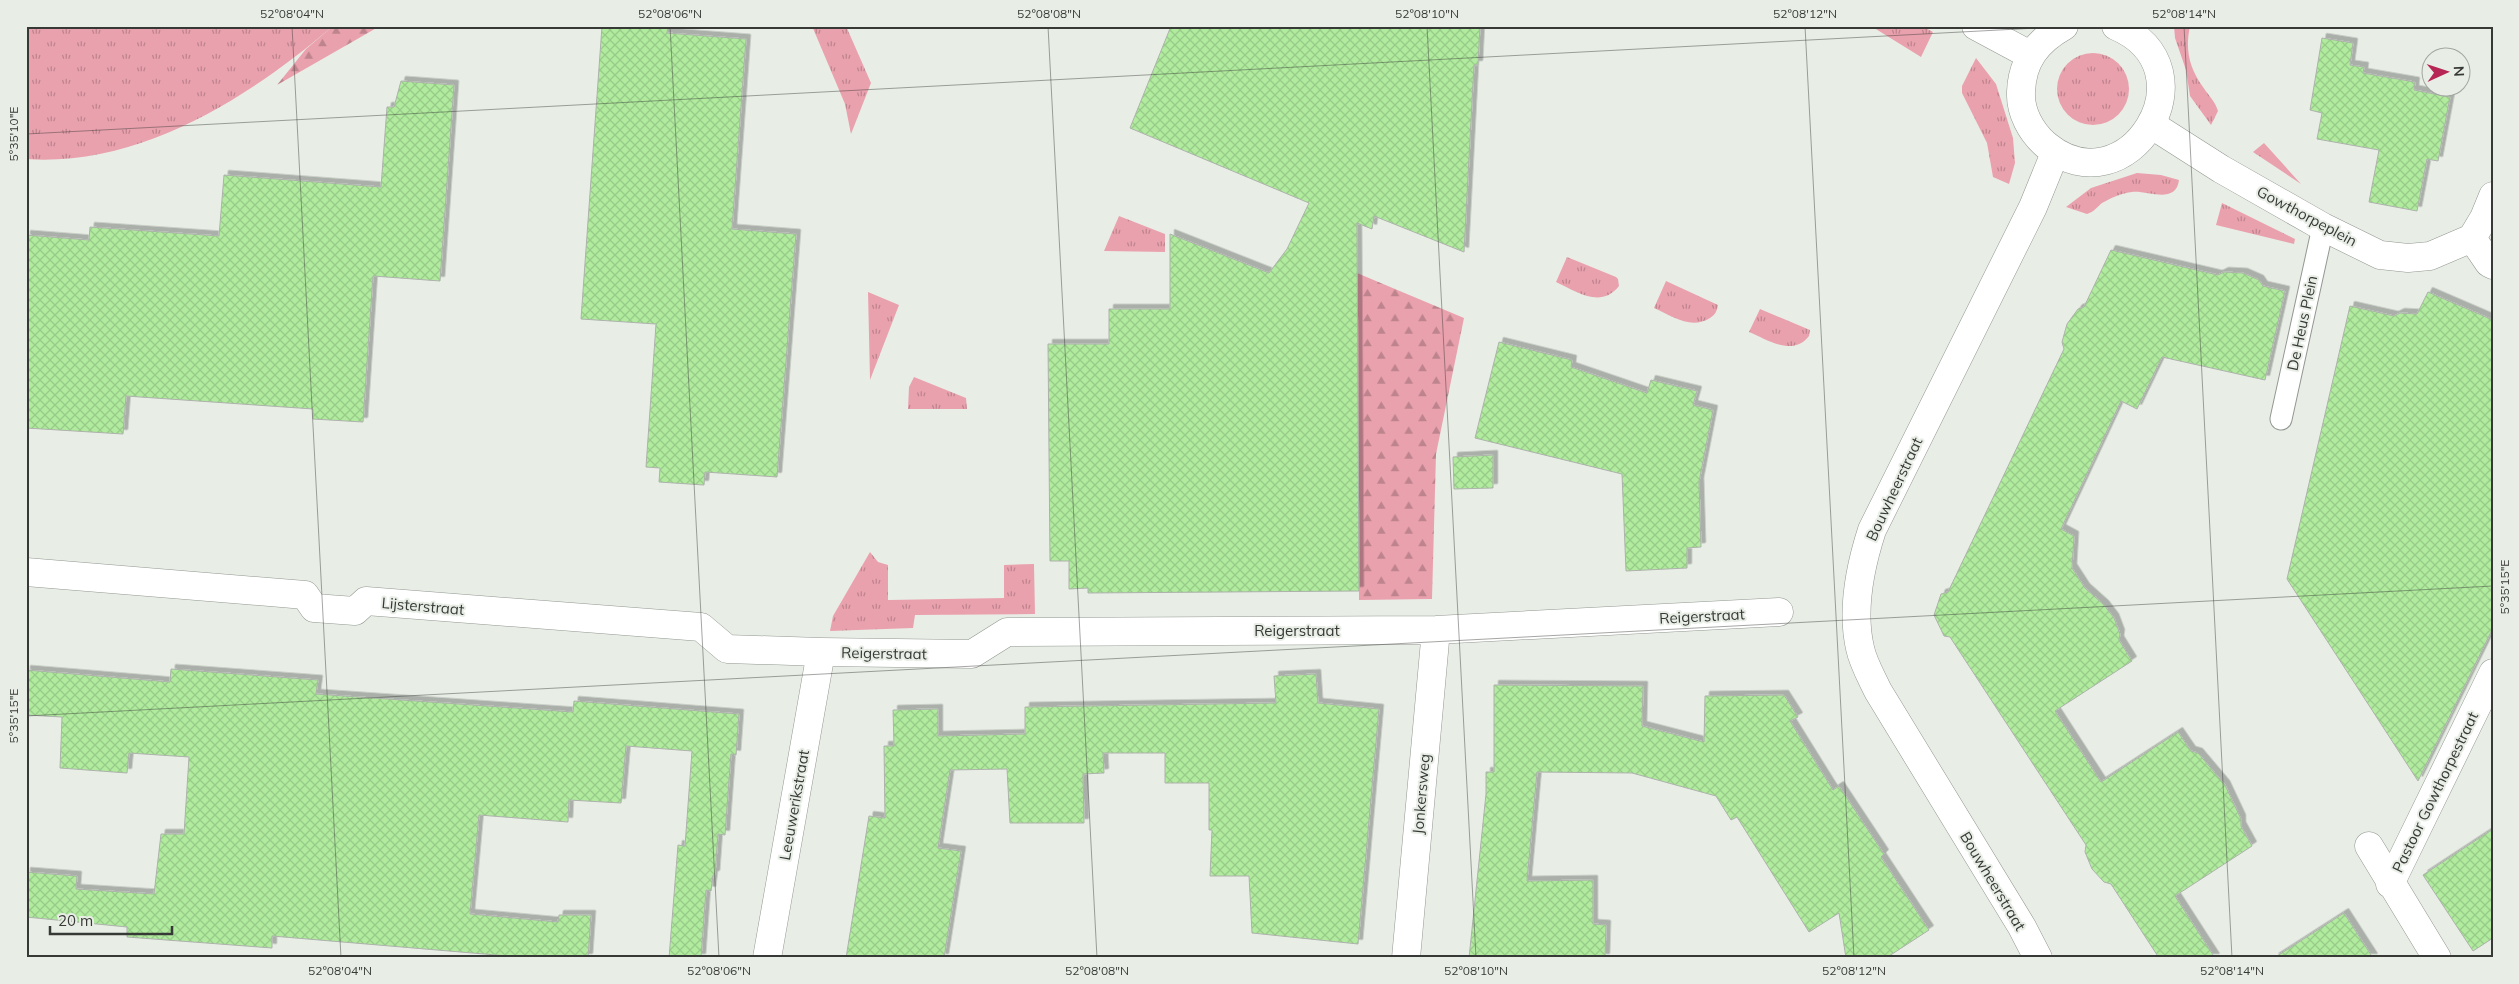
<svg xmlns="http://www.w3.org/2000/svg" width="2519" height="984" font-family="Mulish,sans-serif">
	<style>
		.grass { fill: url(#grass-tufts) }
		.forest { fill: url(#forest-firs) }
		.building { fill: url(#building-cross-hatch); stroke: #adb2ab; filter: url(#shadow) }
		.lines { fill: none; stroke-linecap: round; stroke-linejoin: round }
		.service-casing { stroke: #929891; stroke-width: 23 }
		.minor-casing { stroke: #929891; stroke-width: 29 }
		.tertiary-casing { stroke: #929891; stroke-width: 29 }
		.secondary-casing { stroke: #929891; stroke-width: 29 }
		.service { stroke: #fff; stroke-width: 21 }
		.minor { stroke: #fff; stroke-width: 28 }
		.tertiary { stroke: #fff; stroke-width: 28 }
		.secondary { stroke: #fff; stroke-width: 28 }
		.ticks { fill: none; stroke: #373936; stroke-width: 1; stroke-opacity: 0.45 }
		.labels { text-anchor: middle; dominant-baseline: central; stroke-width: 4; stroke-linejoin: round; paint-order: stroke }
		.street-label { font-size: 15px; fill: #373936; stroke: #e8eee6 }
		.neatline { fill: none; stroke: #373936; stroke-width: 2 }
		.ticks-label { font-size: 12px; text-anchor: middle; fill: #373936 }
	</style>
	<defs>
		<pattern id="grass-tufts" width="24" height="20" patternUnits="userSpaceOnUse" patternTransform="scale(1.25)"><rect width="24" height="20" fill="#eaa1ae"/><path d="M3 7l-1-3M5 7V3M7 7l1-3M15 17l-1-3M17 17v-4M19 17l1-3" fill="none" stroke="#be848e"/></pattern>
		<pattern id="forest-firs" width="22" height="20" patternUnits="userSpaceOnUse" patternTransform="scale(1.25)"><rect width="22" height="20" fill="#eaa1ae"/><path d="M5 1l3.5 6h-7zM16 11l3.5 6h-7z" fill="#be848e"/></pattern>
		<pattern id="building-cross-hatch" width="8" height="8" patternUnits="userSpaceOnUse" patternTransform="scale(1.25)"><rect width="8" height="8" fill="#b0eb9e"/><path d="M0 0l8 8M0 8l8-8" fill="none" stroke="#98ca89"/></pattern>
		<filter id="shadow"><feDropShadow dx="4.5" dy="-4.5" stdDeviation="0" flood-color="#0004"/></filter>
	</defs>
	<rect width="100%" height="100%" fill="#e8eee6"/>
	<path class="grass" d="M26,26h307c-83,71 -193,141 -307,133z
		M812,26h34l25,57 -20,51 -6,-30z
		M1871,26h51l11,6 -12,25z
		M2174,26h16c-5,23 -1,42 13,61 6,9 12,14 15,24l-7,14 -21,-29 -4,-26 -11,-32z
		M2057 89a36 36 0 1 1 72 0a36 36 0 1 1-72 0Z
		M1976,58l20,26 17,54 2,25 -6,21 -16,-7 -6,-34 -25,-50v-7z
		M2264,143l37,41 -48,-32z
		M2137,173l24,2 18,5c-3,25 -32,10 -47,12 -10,1 -21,6 -30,11 -5,4 -8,9 -15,11l-21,-7 25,-19z
		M2222,203l73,36 -1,5 -78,-19z
		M1119,216l46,18v18l-61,-1z
		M1567,257l49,20 2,2 1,7c-18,23 -42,6 -63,-4z
		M1666,281l52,24c-1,6 -3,10 -8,13 -19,12 -38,-2 -56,-10z
		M868,292l31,13 -29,75z
		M1760,309l50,21 -1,6c-16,21 -41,4 -60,-4z
		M914,377l52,21 1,11h-59l1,-22z
		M870,552l8,10 10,3v35l116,-2v-33l30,-1 1,50 -120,1 -2,13 -83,3 3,-15z"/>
	<path class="forest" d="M333,26h47l-103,59 29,-36z
		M1357,273l107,45 -28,136 -4,145 -73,1z"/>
	<path class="building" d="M602,26h66l-1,7 79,6 -14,190 64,5 -19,243 -72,-5 -1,13 -45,-3 1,-14 -14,-1 10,-143 -75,-5z
		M1171,26h309l-2,39h-4l-10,187 -90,-36 -2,13 -15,-6 2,368 -271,2v-5l-19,1v-28h-19l-2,-217h61v-35h61v-75l99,39 18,-24 22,-46 -179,-75z
		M2322,38l31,5 -3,22 14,2 -1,6 52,9 -1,8 36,7 -12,64 -11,-2 -10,52 -48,-9 10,-52 -62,-11 5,-26 -12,-3z
		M401,81l53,4 -14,196 -67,-5 -10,146 -50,-3v-10l-187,-13 -3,38 -97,-6v-193l63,5 1,-13 129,9 5,-61 157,12 6,-80h7z
		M2111,250l107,25 6,-3 19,1 16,7 4,6 22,5 -20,89 -103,-23 -25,52 -16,-8 -60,128 13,7 -2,32 13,20 19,17 10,13 6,16 -1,6 13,21 -77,50 46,71 77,-50 13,19 7,2 27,32 16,34v7l11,20 -77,50 40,62h-56l-48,-74 -7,-2 -12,-13 -7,-17 1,-7 -136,-208 -6,-1 -10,-21 7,-21 7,-2 116,-243 -2,-7 5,-18 11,-15 6,-2z
		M2428,292l65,28v308l-75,153 -131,-202 63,-273 44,10 6,-3 17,1z
		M1499,342l73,18 -1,7 76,26 4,-13 46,11 -4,14 20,5 -14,72 2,65 -14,1v20l-61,3 -4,-97 -147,-36z
		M1493,455v33l-39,1 -1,-32z
		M171,669l147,11 -2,14 257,18 1,-11 165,13 -3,41 -5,-1 -6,81 -7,-1 -3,41h-2l-2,16 -5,-1 -5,68h-32l9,-113 7,1 7,-95 -66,-5 -5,57 -52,-3 -1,22 -89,-7 -9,99 88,8 1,-7h32l-3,43h-57l-259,-22v12l-145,-11v-10l-101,-10v-45l51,4 -1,13 78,5 7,-60h23l5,-77 -60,-4 -2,20 -67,-5 2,-51 -36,-2v-45l144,12z
		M1316,674l2,29 61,6 -21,235 -106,-11 -3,-57h-39l2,-46h-3v-47h-44v-30h-62l1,20 -21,1 1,49h-74l-3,-54 -57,1 -12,78 23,3 -17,107h-98l23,-142 16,2 -1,-72h10l-1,-36 45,-1v27l87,-2v-27l251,-4 -2,-27z
		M1494,685l149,1 -1,40 62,16 1,-46 79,-1 14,22 -8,4 43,69 6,-4 45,68 -3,3 48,73 -43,28h-40l-7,-45 -30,19 -72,-115 -6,3 -15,-24 -84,-23 -95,-1 -10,109 66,-1v44l13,1 -1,33h-136l17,-164v-22h8z
		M2493,829v109l-20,13 -50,-76z
		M2344,913l29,45h-99z"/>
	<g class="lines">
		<defs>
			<path id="service" d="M2281,419l42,-192"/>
			<path id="minor" d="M2152,125l69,44 102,58 57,28 28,3 22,-2 42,-18 12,-20 9,-22
				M2472,238l17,25 4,2
				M26,572l279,23 9,13 41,3 11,-10 335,26 26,22 94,3 151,2 35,-22 429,-2 343,-18
				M2369,846l68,112
				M2390,884l103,-211
				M767,958l54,-306
				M1406,958l30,-328"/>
			<path id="tertiary" d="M1976,26l54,29"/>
			<path id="secondary" d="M2064,26c-27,15 -42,35 -43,66 -1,20 10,40 25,53 81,67 171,-76 70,-119
				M2038,958l-16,-31 -144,-236c-6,-13 -15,-28 -18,-43 -9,-39 0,-81 12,-118l161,-323 22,-54"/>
		</defs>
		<use href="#service" class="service-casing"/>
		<use href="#minor" class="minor-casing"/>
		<use href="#tertiary" class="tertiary-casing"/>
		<use href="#secondary" class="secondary-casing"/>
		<use href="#service" class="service"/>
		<use href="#minor" class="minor"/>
		<use href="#tertiary" class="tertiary"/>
		<use href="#secondary" class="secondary"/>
	</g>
	<path class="ticks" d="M292,26l49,932M670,26l49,932M1048,26l49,932M1427,26l49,932M1805,26l49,932M2184,26l48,932M26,134l2049,-108M26,716l2467,-130"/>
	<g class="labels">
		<g class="street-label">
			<text transform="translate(2307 216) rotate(28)">Gowthorpeplein</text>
			<text transform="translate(2302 323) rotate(-78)">De Heus Plein</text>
			<text transform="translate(1894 489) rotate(-65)">Bouwheerstraat</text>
			<text transform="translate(423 606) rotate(5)">Lijsterstraat</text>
			<text transform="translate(1702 616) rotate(-3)">Reigerstraat</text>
			<text x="1297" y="630">Reigerstraat</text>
			<text transform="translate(884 653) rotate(1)">Reigerstraat</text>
			<text transform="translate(2435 792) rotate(-64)">Pastoor Gowthorpestraat</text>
			<text transform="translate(1421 794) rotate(-85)">Jonkersweg</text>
			<text transform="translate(794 805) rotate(-80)">Leeuwerikstraat</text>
			<text transform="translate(1993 881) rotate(59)">Bouwheerstraat</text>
		</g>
	</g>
	<rect width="2519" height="984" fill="none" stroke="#e8eee6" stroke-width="55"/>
	<g transform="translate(2446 72) rotate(87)"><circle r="24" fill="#e8eee6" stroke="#a1a6a0"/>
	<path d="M0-4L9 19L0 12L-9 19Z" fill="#b62755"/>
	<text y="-8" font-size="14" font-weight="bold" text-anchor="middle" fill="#373936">N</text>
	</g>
	<path d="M50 926v8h122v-8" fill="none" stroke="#373936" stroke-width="2.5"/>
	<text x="58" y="926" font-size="15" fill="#373936" stroke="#e8eee6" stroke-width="4" paint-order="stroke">20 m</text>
	<rect x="28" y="28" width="2464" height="928" class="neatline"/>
	<g class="ticks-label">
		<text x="292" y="18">52°08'04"N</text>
		<text x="670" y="18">52°08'06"N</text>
		<text x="1049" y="18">52°08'08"N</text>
		<text x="1427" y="18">52°08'10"N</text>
		<text x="1805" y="18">52°08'12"N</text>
		<text x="2184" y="18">52°08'14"N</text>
		<text transform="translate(14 134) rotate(-90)" y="4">5°35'10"E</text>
		<text transform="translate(2505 587) rotate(-90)" y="4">5°35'15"E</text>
		<text transform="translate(14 716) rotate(-90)" y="4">5°35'15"E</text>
		<text x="340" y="975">52°08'04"N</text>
		<text x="719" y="975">52°08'06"N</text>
		<text x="1097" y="975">52°08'08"N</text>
		<text x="1476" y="975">52°08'10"N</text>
		<text x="1854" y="975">52°08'12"N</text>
		<text x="2232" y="975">52°08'14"N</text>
	</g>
</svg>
